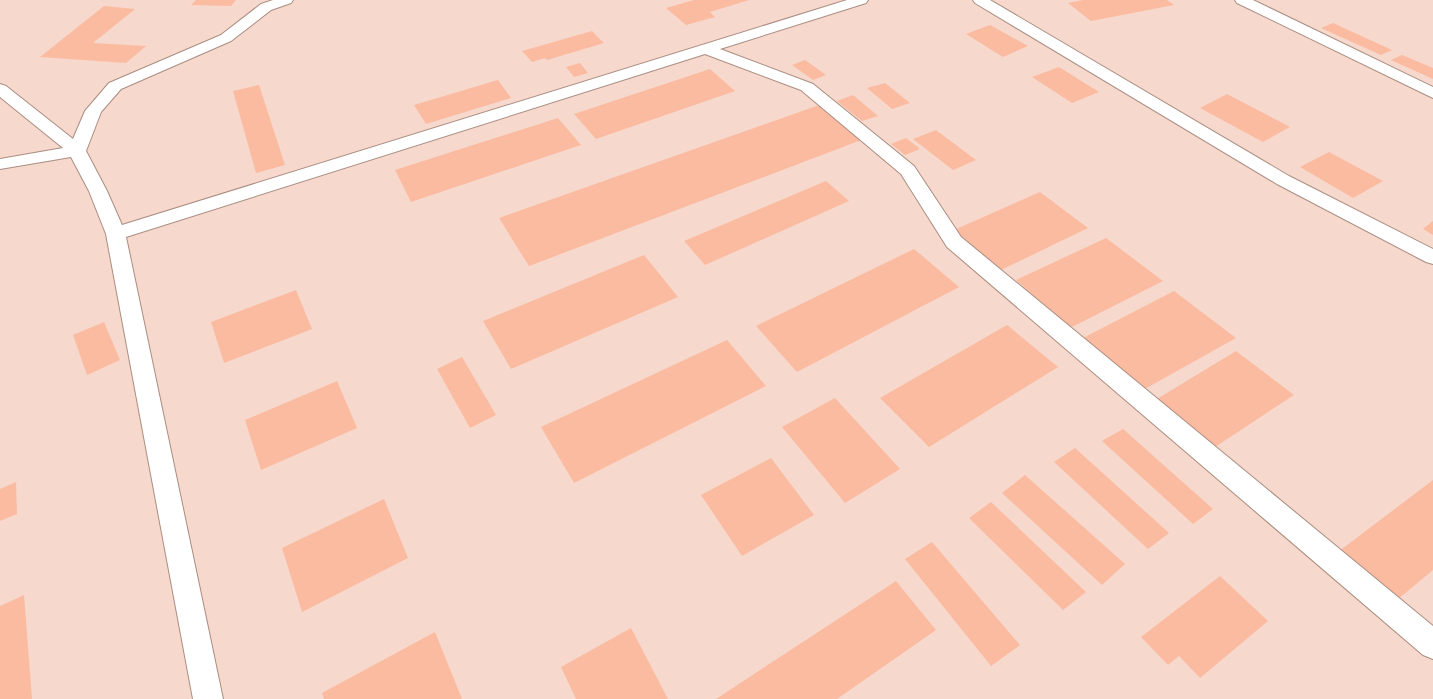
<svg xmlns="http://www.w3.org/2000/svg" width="1433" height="699" font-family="Inter,sans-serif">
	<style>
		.building { fill: #fabba1 }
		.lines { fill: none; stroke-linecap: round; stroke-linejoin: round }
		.minor-casing { stroke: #a98d81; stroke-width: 2 }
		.minor { fill: #fff; fill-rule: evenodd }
	</style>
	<rect width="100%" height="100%" fill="#f7d8cc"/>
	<path class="building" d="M196,0h40l-5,6 -40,-1z
		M694,0h55l-39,12 5,5 -29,8 -20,-17z
		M1083,0h84l7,5 -83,16 -23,-18z
		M104,6l31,3 -42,34 53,3 -20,17 -86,-6z
		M1333,23l59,27 -11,5 -60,-27z
		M990,25l38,21 -25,11 -37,-23z
		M592,31l12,12 -57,17 -2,-2 -13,4 -10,-11z
		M1402,55l31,13v11l-42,-19z
		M805,60l21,15 -13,5 -21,-15z
		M580,63l8,10 -14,4 -8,-10z
		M1059,67l40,25 -27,11 -40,-26z
		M710,69l25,22 -139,48 -22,-25z
		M498,80l13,18 -85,26 -12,-19z
		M885,83l25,20 -18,6 -25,-21z
		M259,85l26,80 -29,8 -23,-82z
		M1227,94l63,33 -27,15 -63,-34z
		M853,95l25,21 -16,5 -25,-20z
		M822,104l42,35 -335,127 -30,-48z
		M558,118l23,27 -170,57 -16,-32z
		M936,130l40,30 -23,10 -40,-31z
		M906,138l14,11 -15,6 -14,-11z
		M1329,152l54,29 -30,17 -53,-31z
		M826,181l23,20 -144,64 -21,-24z
		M1040,192l48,36 -87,42 -47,-40z
		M1433,221v14l-10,-6z
		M1106,238l57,43 -93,47 -54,-48z
		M914,249l45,38 -162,85 -41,-46z
		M644,255l34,42 -167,72 -28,-48z
		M296,290l16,39 -88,34 -13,-41z
		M1174,291l62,47 -93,52 -60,-52z
		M104,322l16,38 -33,15 -14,-40z
		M1007,325l51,42 -129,80 -49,-49z
		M727,340l39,46 -192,97 -33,-56z
		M1236,351l58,44 -85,56 -57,-49z
		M462,357l34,58 -26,13 -33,-59z
		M337,381l20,47 -96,42 -16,-50z
		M835,398l65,71 -55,34 -63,-76z
		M1123,429l90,80 -20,15 -91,-83z
		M1075,448l94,85 -21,16 -94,-87z
		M771,458l43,57 -72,41 -41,-61z
		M1025,475l100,89 -23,21 -100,-92z
		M1433,480v90l-42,35 -57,-50z
		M16,482l1,32 -17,7v-32z
		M384,499l24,59 -106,54 -20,-64z
		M991,502l95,90 -23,18 -94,-92z
		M932,542l88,103 -29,21 -86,-107z
		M1220,576l48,45 -68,57 -21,-22 -11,9 -27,-28z
		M896,581l40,49 -99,69h-121z
		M24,595l8,104h-32v-93z
		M631,628l37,71h-92l-15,-32z
		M435,632l27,67h-138l-2,-6z"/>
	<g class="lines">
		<defs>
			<path id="minor" d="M273,0h20l-2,3 -20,7 -40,31 -110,48 -20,23 -15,39 21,40 15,34 725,-225h21l-2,3 -146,46 93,35 101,82 47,71 472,389v33l-10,-4 -476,-408 -46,-73 -100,-84 -96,-36 -579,183 97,462h-30l-87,-465 -17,-43 -18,-34 -71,12v-10l63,-11 -63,-51v-13l6,2 67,53 12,-28 24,-28 112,-48 40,-31z
				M973,0h17l299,176 144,73v15l-7,-2 -149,-78 -302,-181z
				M1235,0h18l180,87v11l-196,-95z"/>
		</defs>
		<use href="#minor" class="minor-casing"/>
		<use href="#minor" class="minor"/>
	</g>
</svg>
